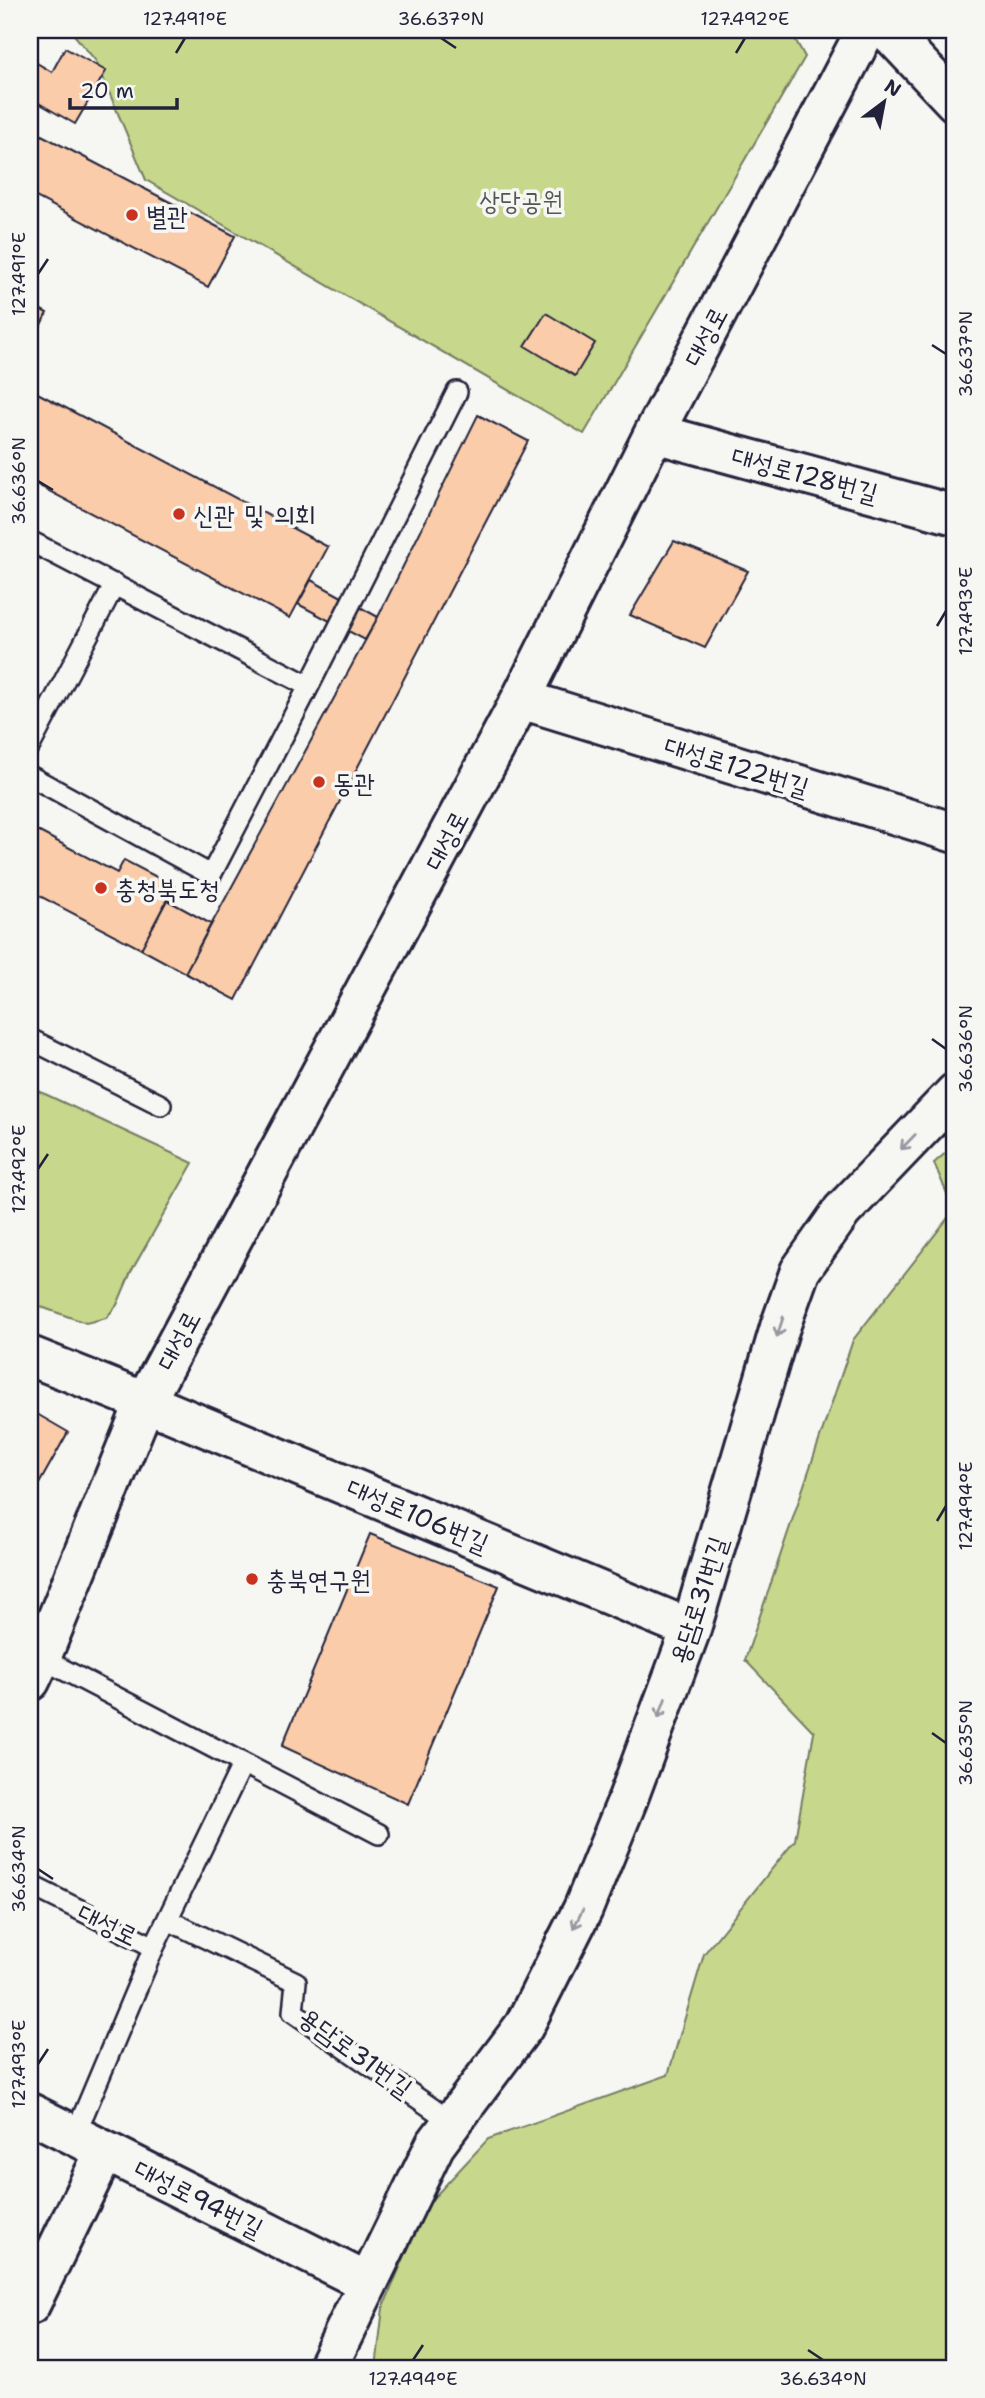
<svg xmlns="http://www.w3.org/2000/svg" width="985" height="2398" font-family="'Shantell Sans','Poor Story',sans-serif">
	<style>
		.green { fill: #c7d78b; stroke: #747c63; stroke-width: 2 }
		.building { fill: #facca9; stroke: #22223b; stroke-width: 2 }
		.lines { fill: none; stroke-linecap: round; stroke-linejoin: round }
		.lane-casing { stroke: #22223b; stroke-width: 24 }
		.street-casing { stroke: #22223b; stroke-width: 44 }
		.secondary-casing { stroke: #22223b; stroke-width: 44 }
		.lane { stroke: #f6f6f2; stroke-width: 19 }
		.street { stroke: #f6f6f2; stroke-width: 38 }
		.secondary { stroke: #f6f6f2; stroke-width: 38 }
		.oneway { stroke: #9797a0 }
		.ticks { fill: none; stroke: #22223b; stroke-width: 2.5 }
		.poi-dot { fill: #c8321e; stroke: #f6f6f2; stroke-width: 2.5 }
		.labels { text-anchor: middle; dominant-baseline: central; stroke-width: 7; stroke-linejoin: round; paint-order: stroke }
		.park-label { font-size: 26px; fill: #545853; stroke: #f6f6f2 }
		.poi-label { font-size: 26px; fill: #22223b; stroke: #f6f6f2; text-anchor: start }
		.street-label { font-size: 26px; fill: #22223b; stroke: #f6f6f2 }
		.neatline { fill: none; stroke: #22223b; stroke-width: 2.5 }
		.ticks-label { font-size: 18px; text-anchor: middle; fill: #22223b }
	</style>
	<rect width="100%" height="100%" fill="#f6f6f2"/>
	<filter id="ink" filterUnits="userSpaceOnUse"><feTurbulence type="fractalNoise" baseFrequency=".0143" numOctaves="2"/><feDisplacementMap in="SourceGraphic" scale="14" xChannelSelector="R" yChannelSelector="G"/><feConvolveMatrix kernelMatrix="1 2 1 2 8 2 1 2 1" color-interpolation-filters="sRGB"/></filter>
	<g filter="url(#ink)">
		<path class="green" d="M70,30h720l15,27 -221,377 -438,-254 -50,-119z
			M30,1087l163,76 -62,109 -14,33 -11,13 -20,5 -56,-20z
			M955,1145v1223h-579l7,-60 42,-101 63,-68 180,-64 36,-121 91,-114 19,-108 -69,-72 108,-320 101,-130 -20,-47z"/>
		<path class="building" d="M65,48l41,23 -31,53 -45,-26v-39l22,13z
			M30,129l205,107 -27,51 -178,-93z
			M30,304l17,9 -17,33z
			M546,313l49,30 -20,33 -50,-30z
			M30,389l298,158 -38,71 -260,-137z
			M478,415l50,26 -292,559 -51,-27 193,-356z
			M674,541l74,30 -43,77 -75,-33z
			M311,580l67,37 -13,23 -67,-36z
			M30,827l87,46 7,-13 50,26 -33,63 -111,-58z
			M167,900l44,24 -26,49 -44,-24z
			M30,1410l38,22 -38,68z
			M370,1534l129,52 -91,218 -126,-58z"/>
		<g class="lines">
			<defs>
				<path id="lane" d="M30,541l279,145
					M30,746l85,-162
					M30,776l181,99 98,-189 148,-294
					M30,1039l131,66
					M41,1658l338,176
					M30,1885l124,62 89,-184
					M168,1920l128,62 -3,30 159,110
					M75,2135l79,-188"/>
				<path id="street" d="M654,433l301,82
					M521,699l434,134
					M145,1402l546,227
					M30,1681l11,-23 104,-256 376,-703 133,-266 212,-403
					M30,2113l338,170
					M30,2305l75,-154
					M327,2368l108,-223 89,-119 59,-117 44,-108 64,-172 89,-302 20,-56 42,-60 113,-118"/>
				<path id="secondary" d="M887,30l68,72
					M30,1356l115,46"/>
			</defs>
			<use href="#lane" class="lane-casing"/>
			<use href="#street" class="street-casing"/>
			<use href="#secondary" class="secondary-casing"/>
			<use href="#lane" class="lane"/>
			<use href="#street" class="street"/>
			<use href="#secondary" class="secondary"/>
		</g>
		<defs><path id="oneway-shaft" d="M-6 0H5M1.5-3L5.5 0L1.5 3" fill="none" stroke-width="1.6" stroke-linecap="round" stroke-linejoin="round" transform="scale(1.75)"/></defs>
		<g class="oneway">
			<use href="#oneway-shaft" transform="translate(908 1142) rotate(134)"/>
			<use href="#oneway-shaft" transform="translate(780 1327) rotate(108)"/>
			<use href="#oneway-shaft" transform="translate(662 1708) rotate(110)"/>
			<use href="#oneway-shaft" transform="translate(578 1919) rotate(117)"/>
		</g>
	</g>
	<path class="ticks" d="M441,38l15,10M176,53l9,-15M736,53l9,-15M38,274l10,-15M932,345l14,9M38,481l15,9M937,626l9,-15M932,1039l14,10M38,1169l10,-15M937,1521l9,-15M932,1733l14,10M38,1869l15,10M38,2064l10,-15M808,2350l15,10M413,2360l10,-15"/>
	<g class="poi-dot">
		<circle cx="132" cy="215" r="7"/>
		<circle cx="179" cy="514" r="7"/>
		<circle cx="319" cy="782" r="7"/>
		<circle cx="101" cy="888" r="7"/>
		<circle cx="252" cy="1579" r="7"/>
	</g>
	<g class="labels">
		<g class="park-label">
			<text x="521" y="200">상당공원</text>
		</g>
		<g class="poi-label">
			<text x="146" y="215">별관</text>
			<text x="193" y="514">신관 및 의회</text>
			<text x="333" y="782">동관</text>
			<text x="115" y="888">충청북도청</text>
			<text x="266" y="1579">충북연구원</text>
		</g>
		<g class="street-label">
			<text transform="translate(705 336) rotate(-62)">대성로</text>
			<text transform="translate(805 474) rotate(15)">대성로128번길</text>
			<text transform="translate(737 766) rotate(17)">대성로122번길</text>
			<text transform="translate(446 840) rotate(-62)">대성로</text>
			<text transform="translate(178 1340) rotate(-62)">대성로</text>
			<text transform="translate(418 1515) rotate(23)">대성로106번길</text>
			<text transform="translate(698 1600) rotate(-72)">용담로31번길</text>
			<text transform="translate(108 1924) rotate(26)">대성로</text>
			<text transform="translate(356 2052) rotate(36)">용담로31번길</text>
			<text transform="translate(199 2198) rotate(27)">대성로94번길</text>
		</g>
	</g>
	<rect width="985" height="2398" fill="none" stroke="#f6f6f2" stroke-width="77"/>
	<g transform="translate(884 102) rotate(32)" stroke="#f6f6f2" stroke-width="5" paint-order="stroke">
	<path d="M0-5L12 26L0 18L-12 26Z" fill="#22223b"/>
	<text y="-10" font-size="19" font-weight="bold" text-anchor="middle" fill="#22223b">N</text>
	</g>
	<path d="M70 98v10h107v-10" fill="none" stroke="#22223b" stroke-width="3.5"/>
	<text x="80" y="98" font-size="21" fill="#22223b" stroke="#f6f6f2" stroke-width="5" paint-order="stroke">20 m</text>
	<rect x="38" y="38" width="908" height="2322" class="neatline"/>
	<g class="ticks-label">
		<text x="185" y="25">127.491°E</text>
		<text x="441" y="25">36.637°N</text>
		<text x="745" y="25">127.492°E</text>
		<text transform="translate(19 274) rotate(-90)" y="6">127.491°E</text>
		<text transform="translate(966 354) rotate(-90)" y="6">36.637°N</text>
		<text transform="translate(19 481) rotate(-90)" y="6">36.636°N</text>
		<text transform="translate(966 611) rotate(-90)" y="6">127.493°E</text>
		<text transform="translate(966 1049) rotate(-90)" y="6">36.636°N</text>
		<text transform="translate(19 1169) rotate(-90)" y="6">127.492°E</text>
		<text transform="translate(966 1506) rotate(-90)" y="6">127.494°E</text>
		<text transform="translate(966 1743) rotate(-90)" y="6">36.635°N</text>
		<text transform="translate(19 1869) rotate(-90)" y="6">36.634°N</text>
		<text transform="translate(19 2064) rotate(-90)" y="6">127.493°E</text>
		<text x="413" y="2385">127.494°E</text>
		<text x="823" y="2385">36.634°N</text>
	</g>
</svg>
